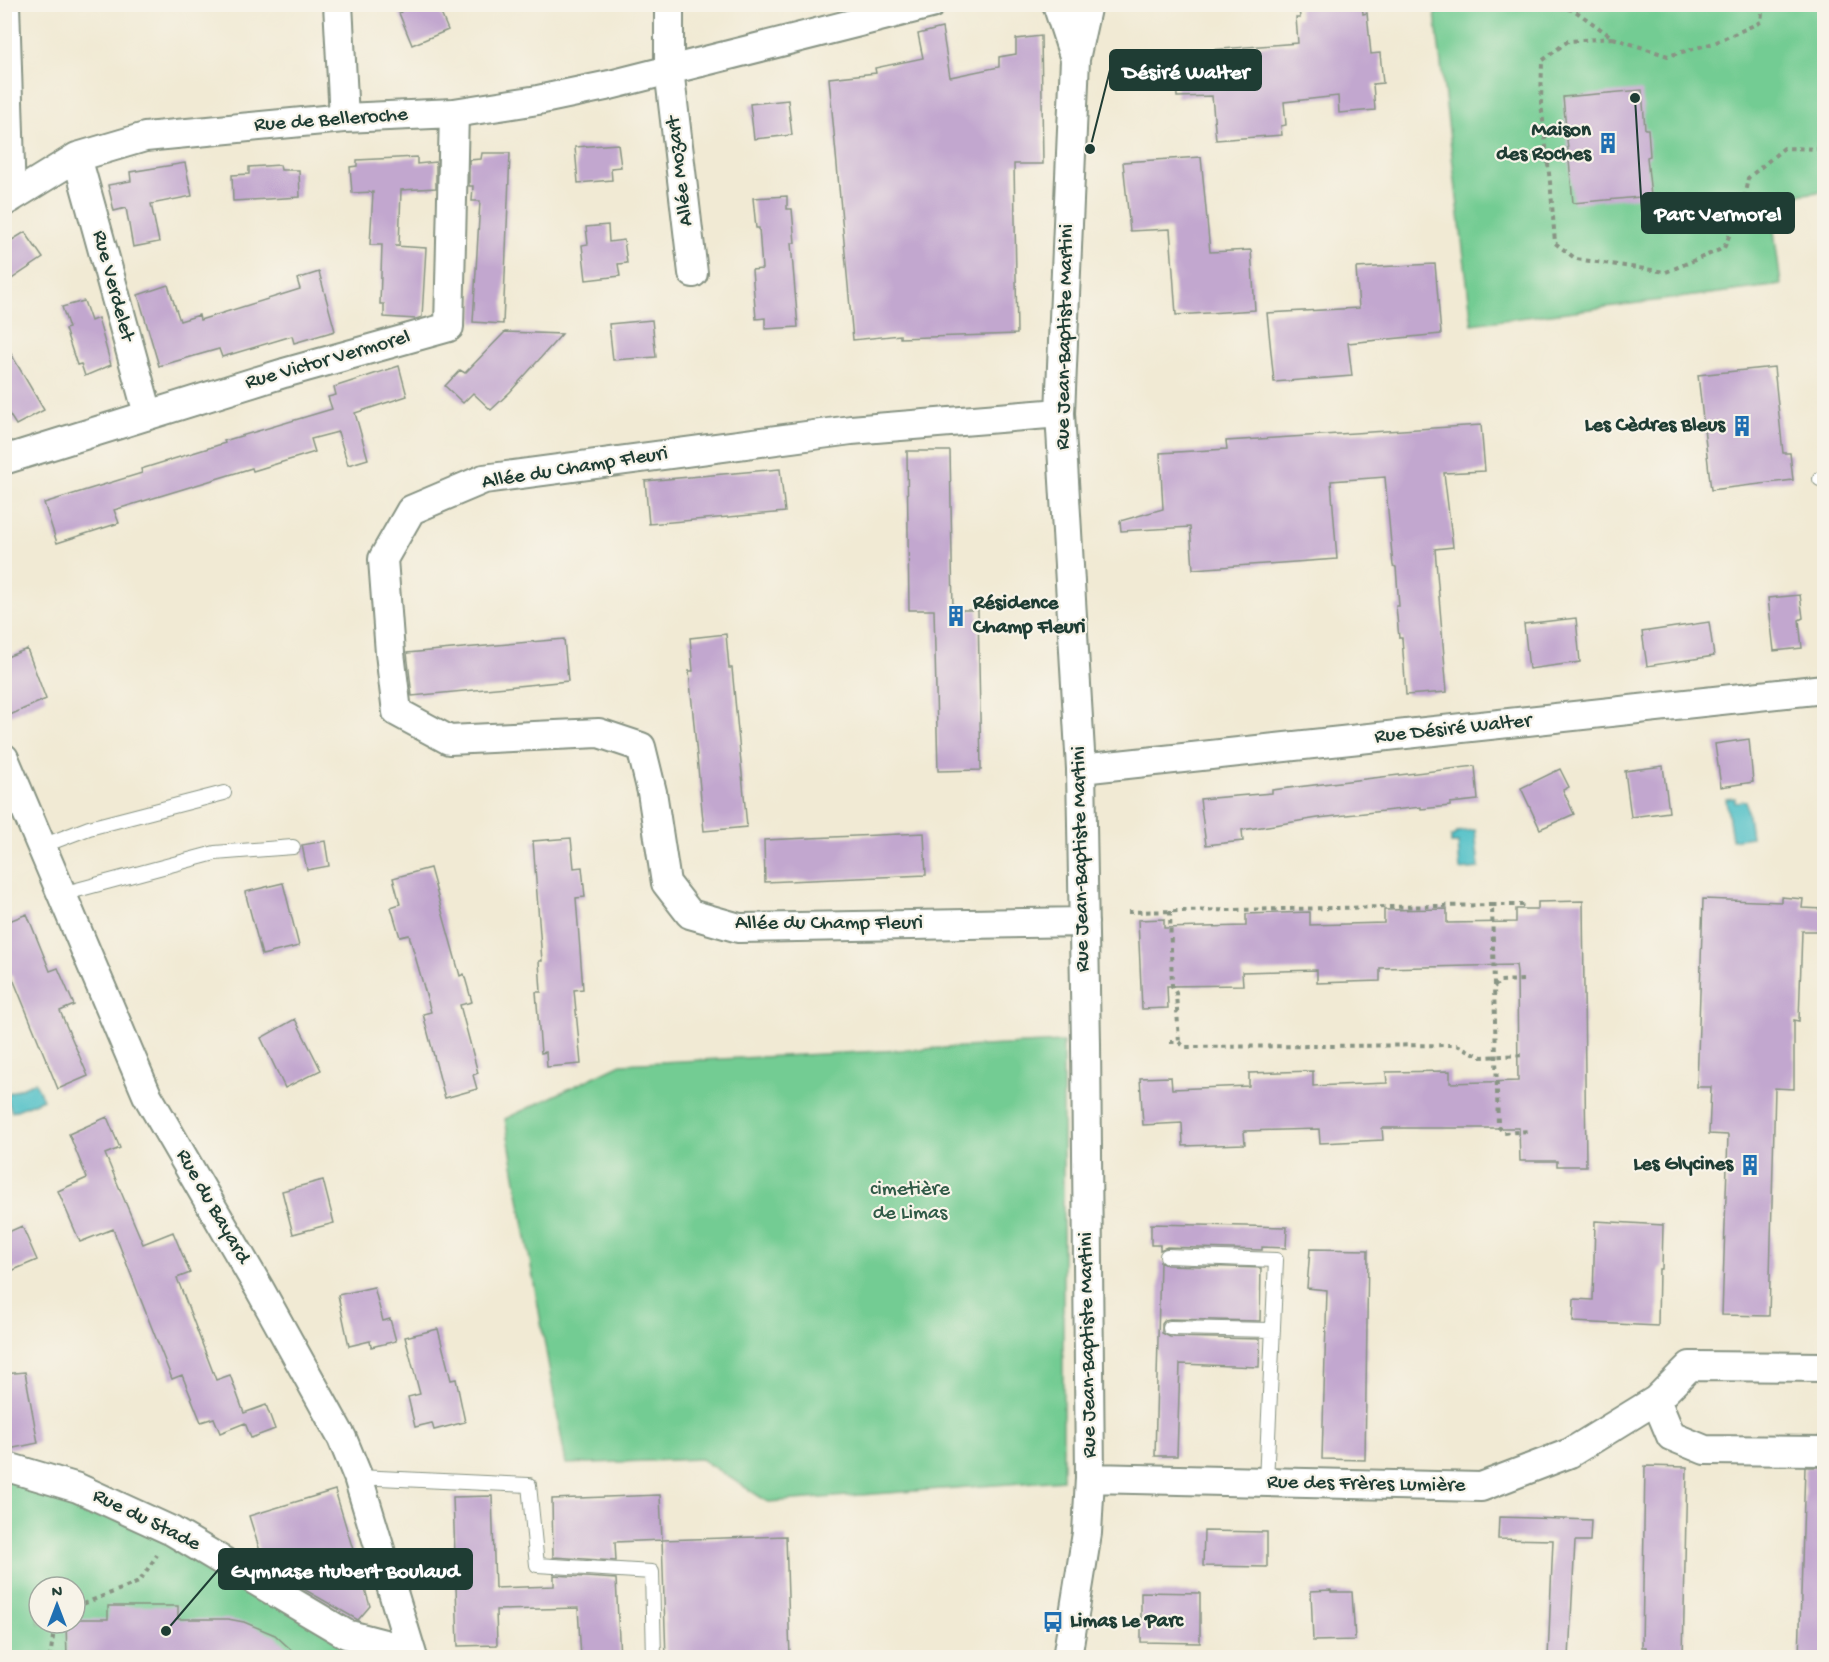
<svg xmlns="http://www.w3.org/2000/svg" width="1829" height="1662" font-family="'Gochi Hand',sans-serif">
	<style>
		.green { fill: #73cc93; stroke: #498464; stroke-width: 1.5; fill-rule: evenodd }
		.water { fill: #53c1c8; stroke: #397f7e; stroke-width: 1.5 }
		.building { fill: #c2a7cf }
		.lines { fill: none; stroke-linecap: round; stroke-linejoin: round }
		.lane-casing { stroke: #889484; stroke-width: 16 }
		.street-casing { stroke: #889484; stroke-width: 32 }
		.path { stroke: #889484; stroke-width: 4; stroke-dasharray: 4.5 4.5; stroke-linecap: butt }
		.lane { stroke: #fff; stroke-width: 14 }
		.street { stroke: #fff; stroke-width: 28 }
		.labels { text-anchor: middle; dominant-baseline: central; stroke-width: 4.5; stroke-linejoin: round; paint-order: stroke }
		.street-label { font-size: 21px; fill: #1f3d34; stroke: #f7f3e8 }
		.poi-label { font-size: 21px; font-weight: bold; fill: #1f3d34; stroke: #f7f3e8; text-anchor: end }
		.park-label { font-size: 21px; fill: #305a47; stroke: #f7f3e8 }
		.leader { fill: none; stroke: #1f3d34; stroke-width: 2 }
		.callout-dot { fill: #1f3d34; stroke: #f7f3e8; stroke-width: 2 }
		.callout { fill: #1f3d34; stroke: #1f3d34; stroke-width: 2 }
		.callout-label { font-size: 22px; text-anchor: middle; font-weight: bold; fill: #fff }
	</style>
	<rect width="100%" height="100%" fill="#f7f3e8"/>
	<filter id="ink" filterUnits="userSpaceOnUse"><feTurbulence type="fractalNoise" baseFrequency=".0167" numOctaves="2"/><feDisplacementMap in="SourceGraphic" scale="12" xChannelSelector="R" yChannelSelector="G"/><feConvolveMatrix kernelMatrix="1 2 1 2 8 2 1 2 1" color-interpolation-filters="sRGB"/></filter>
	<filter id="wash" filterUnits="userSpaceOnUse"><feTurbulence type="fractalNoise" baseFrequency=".008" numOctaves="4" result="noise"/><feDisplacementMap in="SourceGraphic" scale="24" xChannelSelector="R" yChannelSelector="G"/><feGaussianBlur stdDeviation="1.35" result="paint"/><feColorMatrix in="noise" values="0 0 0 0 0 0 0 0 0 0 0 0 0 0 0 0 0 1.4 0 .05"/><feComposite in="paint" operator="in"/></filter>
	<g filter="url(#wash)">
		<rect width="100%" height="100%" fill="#f1ead4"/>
		<path class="green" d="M1434,5h390v186l-54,8 11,86 -309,39z
			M1063,1042v438l-295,22 -67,-43 -135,5 -61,-345 116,-55z
			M5,1466l408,192h-408zM39,1587h36v36h-36z"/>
		<path class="water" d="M1735,798v4l11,-1 5,36 -19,3 -6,-41z
			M1475,830l4,38 -19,2 -2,-27h-7v-6l6,-3v-2z
			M35,1082l8,17 -31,13 -7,-17z"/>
		<g id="blocks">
			<path class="building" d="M398,4h39l11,26 -36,15 -13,-32 2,-1z
				M1362,4l1,10 4,-1 4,41 9,-1 3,30 -10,1 2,26 -36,3 -1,-17 -54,6 2,23 -5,1 1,9 -66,5 -4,-44 -35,1 -2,-33 35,-5v-9l88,-7 -2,-25h4l-1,-10z
				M942,28l8,49 49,-10v-10l17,-3v-15l25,-3 2,128h-29l3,170 -117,4v-3l-47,5 -24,-262 47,-5 -1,-5 48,-10 -5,-24z
				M1642,90l3,39h3l2,27 -3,1 4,39 -78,7 -10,-106z
				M788,100l4,35 -38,4 -4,-35z
				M618,144l3,23 -10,1 1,12 -34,3 -3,-36z
				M482,153h28l-7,171 -30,-2 7,-121h-8l1,-15h-4v-26l12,-1z
				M417,157v7l19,-2v26l-35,2 -2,56h-4l31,2 -4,69 -6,2 -32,-2v-13h-4l2,-59h-12l3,-53 -21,1 -2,-26 7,-1v-6z
				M1201,157l9,95 41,-2 4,60 -79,5 -6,-86 -40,2 -7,-69z
				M185,163l7,33 -41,8 8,38 -26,5 -7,-39 -12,3 -6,-26 23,-4 -1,-9z
				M280,165l1,5h18l1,27 -67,4 -1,-26 17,-1v-7z
				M787,196v13h5l3,34h-4l7,84 -33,2v-11l-9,1 -4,-49 10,-1 -3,-41h-3l-3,-30z
				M608,225l1,17 15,-2 3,23 -9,1 2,12 -34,4 -4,-35 6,-1 -2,-17z
				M25,232l18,26 -39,26v-39z
				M1435,264l6,70 -93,9 4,33 -78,6 -7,-69 92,-5 -3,-40z
				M319,272l16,59 -41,12 -2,-7 -70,21 -3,-8 -60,17 -21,-71 30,-10 12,36 19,-6 1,5 100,-31 -3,-10z
				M84,301l7,20 7,-3 13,47 -26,11 -4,-12 -4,1 -12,-36 4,-1 -7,-21z
				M652,320l4,37 -43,3 -4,-36z
				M505,332l57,2 -52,58 -19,18 -18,-17 -10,10 -18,-17 15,-16 5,3z
				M4,342l40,68 -28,15 -12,-19z
				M399,366l8,30 -52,17 13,46 -20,6 -10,-33 -27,7 4,13 -62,19 -1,-3 -138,42 5,13 -62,20 -13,-40 98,-30 -1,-4 84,-26 -1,-2 108,-32 -4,-12 8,-2 -2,-8z
				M1774,367l9,86h7l3,27 -82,10 -13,-115z
				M1481,425l4,46 -41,2 9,74 -18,2 12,143 -41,3 -4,-57h-3l-3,-32h3l-3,-39 -3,-1 -8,-89 -54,4 6,78 -144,10 -3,-42 -69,4 -1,-10 43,-12 -3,-56 67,-4 -1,-8z
				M907,451h43l3,159h25l3,160 -43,1 -4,-161h-25z
				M780,469l5,43 -136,12 -4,-43z
				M1800,595l3,23 -4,2 3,28 -28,3 -6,-53z
				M1576,618l4,44 -51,7 -5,-45z
				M1709,622l5,34 -67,10 -5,-34z
				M726,634l3,34h3l15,159 -43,4 -15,-160h4l-3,-33z
				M564,639l4,42 -156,15 -5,-43z
				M27,649l19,50 -36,16 -6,-12v-45z
				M1749,739l4,43 -32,5 -6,-43z
				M1475,766l3,34 -28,3v3l-29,3v-2l-103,11 -76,12 1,11 -37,4 -6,-46 72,-6v-3z
				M1663,766l6,46 -38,5 -6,-46z
				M1560,769l9,18 -6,3 11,24 -34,15 -19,-41z
				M924,833l2,42 -161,7 -1,-42z
				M571,838l3,30 8,-1 3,30 -9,1 7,91 -9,1 7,74 -34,3 -1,-15 -5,1 -5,-61h5l-2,-31h3l-9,-120z
				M325,841l4,25 -22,4 -5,-25z
				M430,868l30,108 4,-2 8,28 -12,3 18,68 -5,2 4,14 -32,9 -22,-84 8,-2 -22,-77 -9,2 -9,-30 9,-3 -7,-26z
				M283,883l16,63 -37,9 -17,-63z
				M1781,897l22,2 -1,9 22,1v22h-22l-3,90 -5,-1v69l-19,-1 -6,228 -47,-1 6,-180 -19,-1 2,-47h-14l6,-188 78,3z
				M1583,901l3,265h-29v-5h-37l-1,-33h-137l1,12 -63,3 -1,-14 -75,2 1,13 -62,2 -1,-23 -39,2 -3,-47 31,-1 1,12 77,-3v-13l64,-2v15l74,-3 -1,-11 64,-1v12l68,-2 -1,-109 -1,-7 -136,3v13l-63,2v-13l-75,2 1,13 -76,1 1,22 -26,1 -4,-89 26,-1v9l82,-2v-12l64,-2v13l74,-2v-13l63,-1v14l69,-1v-13h22v-7z
				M27,914l23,57 8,-3 16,37 -14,6 28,65 -30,13 -47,-115 -7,2v-53z
				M295,1019l26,51 -36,18 -24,-50z
				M107,1117l13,31 -15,6 38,90 30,-12 17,41 -13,5 39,102 14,-5 14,38 22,-8 9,24 -24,9 -6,-15 -25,10 -6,-15 -13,4 -19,-47 -10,4 -59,-150 -33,13 -22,-51 29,-13 -18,-44z
				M323,1180l11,43 -41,11 -11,-43z
				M1595,1221l68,4 -1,44h-3l-1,57 -85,-4 1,-23 19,1z
				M1151,1224l136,3 -1,21 -24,-1v3l-95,-3 -7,3v-5h-9z
				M22,1226l15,34 -33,14v-40z
				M1310,1249l58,1 -3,210 -43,-1 5,-169 -20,-2z
				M1160,1261l7,4 94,3 -1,53 -90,-2 -5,1 -3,4v9l8,4 90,2 -1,28 -79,-3 -3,92h-22z
				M374,1287l9,34 7,-2 6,22 -25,6 -1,-6 -21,5 -11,-51z
				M438,1329l13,51 5,-1 9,43 -31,8 -2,-7 -17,4 -7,-30 12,-3 -15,-57z
				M25,1372l13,71 -34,7v-76z
				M1645,1466l42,1 -4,191h-37v-11h-4z
				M1805,1467h19v191h-25z
				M335,1490l35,116 -12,14 -93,-53 -16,-51z
				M660,1495l2,45 124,-4 4,122h-124l-4,-118 -47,2 1,19 -63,-4 -1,-58z
				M492,1496l3,92 59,-2v-11l62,4 4,79h-39l-3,-50 -82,2 1,35 -39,1 -5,-149z
				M1499,1517l92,3 -1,21h-15l-6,117h-21l5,-118 -55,-1z
				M1204,1531l63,1v35l-64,-1z
				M1331,1590v2h21l3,48 -42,1 -2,-50z
				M1141,1592l59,1v50l-59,-1z
				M108,1606h70v13h50l16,3 31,13 25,23h-233l-1,-35h9v-4h33z"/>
		</g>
	</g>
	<g filter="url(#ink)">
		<use href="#blocks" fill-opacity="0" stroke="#889484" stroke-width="1.5"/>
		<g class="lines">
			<defs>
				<path id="lane" d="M1820,479h4
					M42,846l47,-18 135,-35
					M62,894l153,-41 78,-6
					M1167,1256l109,4 -10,222
					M1170,1328l103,2
					M358,1477l171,8 8,80 115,7 2,86"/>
				<path id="street" d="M5,4l6,194
					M338,4l6,114
					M669,4v65l24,204
					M1057,4l18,55
					M77,157l71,257
					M4,202l73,-45 68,-20 199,-19 110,-5 84,-13 72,-15 321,-81
					M1060,413l-209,17 -367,49 -73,31 -28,49 7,94 7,59 52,28 150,-7 42,14 11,45 14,91 24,31 49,14 345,-6
					M4,454l3,5 277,-86 165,-46 5,-214
					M4,758l143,337 112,193 83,150 16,39 55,181
					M1081,769l743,-80
					M1656,1400l15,36 34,14 119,1
					M4,1466l74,22 94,43 174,103 65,17
					M1090,1478l391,9 89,-34 86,-53 34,-34 134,1
					M1067,1658l20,-125 3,-55 -4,-434 -5,-275 -21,-356 15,-354 12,-55"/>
			</defs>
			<use href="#lane" class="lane-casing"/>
			<use href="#street" class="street-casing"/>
			<path class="path" d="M1532,4l42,6 39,28 55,18 46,-13 47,-21 2,-18
				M1613,38l-45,3 -26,20 -1,42 10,88 4,52 21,16 90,13 58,-24 19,-45 5,-25 36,-30 40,1
				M1170,911l2,75 4,7 3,49
				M1128,912l364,-7
				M1523,980l-23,1 -6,6 4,139 6,7 25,-2
				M1494,986l-2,-81h33
				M1170,1042h9l6,5 272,-2 25,12 43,-2
				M75,1607l64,-25 18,-27
				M50,1658l5,-35"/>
			<use href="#lane" class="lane"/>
			<use href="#street" class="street"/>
		</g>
	</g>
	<defs>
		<symbol id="building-bare" viewBox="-9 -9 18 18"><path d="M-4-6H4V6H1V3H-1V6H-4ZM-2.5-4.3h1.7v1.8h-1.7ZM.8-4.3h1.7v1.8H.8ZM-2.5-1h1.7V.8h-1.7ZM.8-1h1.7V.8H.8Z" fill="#1f6fb2" stroke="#f7f3e8" stroke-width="2.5" paint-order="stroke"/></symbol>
		<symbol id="bus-bare" viewBox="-9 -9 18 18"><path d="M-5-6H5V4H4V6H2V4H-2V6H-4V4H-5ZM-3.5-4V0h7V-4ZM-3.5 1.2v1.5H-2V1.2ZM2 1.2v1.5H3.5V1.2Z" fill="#1f6fb2" stroke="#f7f3e8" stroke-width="2.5" paint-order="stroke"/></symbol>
	</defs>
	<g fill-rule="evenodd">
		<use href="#building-bare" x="1593" y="128" width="30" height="30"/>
		<use href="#building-bare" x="1727" y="411" width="30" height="30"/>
		<use href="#building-bare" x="941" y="601" width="30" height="30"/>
		<use href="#building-bare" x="1735" y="1150" width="30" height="30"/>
		<use href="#bus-bare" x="1038" y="1607" width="30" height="30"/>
	</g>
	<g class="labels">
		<g class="street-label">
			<text transform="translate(331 121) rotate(-4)">Rue de Belleroche</text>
			<text transform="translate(681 171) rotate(-97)">Allée Mozart</text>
			<text transform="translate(112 286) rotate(75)">Rue Verdelet</text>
			<text transform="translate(1066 337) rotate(-89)">Rue Jean-Baptiste Martini</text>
			<text transform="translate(328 361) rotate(-16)">Rue Victor Vermorel</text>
			<text transform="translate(575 469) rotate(-9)">Allée du Champ Fleuri</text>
			<text transform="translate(1453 730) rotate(-6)">Rue Désiré Walter</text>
			<text transform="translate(1082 859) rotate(-91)">Rue Jean-Baptiste Martini</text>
			<text x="829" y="924">Allée du Champ Fleuri</text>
			<text transform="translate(212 1207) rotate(60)">Rue du Bayard</text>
			<text transform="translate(1089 1345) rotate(-91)">Rue Jean-Baptiste Martini</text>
			<text transform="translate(1366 1485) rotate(1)">Rue des Frères Lumière</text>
			<text transform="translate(146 1521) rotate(26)">Rue du Stade</text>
		</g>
		<g class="poi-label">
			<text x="1591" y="131">Maison<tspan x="1591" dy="24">des Roches</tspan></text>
			<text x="1725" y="426">Les Cèdres Bleus</text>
			<text x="973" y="604" text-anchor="start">Résidence<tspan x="973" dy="24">Champ Fleuri</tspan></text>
			<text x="1733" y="1165">Les Glycines</text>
			<text x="1070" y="1622" text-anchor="start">Limas Le Parc</text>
		</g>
		<g class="park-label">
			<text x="910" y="1190">cimetière<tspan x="910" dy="24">de Limas</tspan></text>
		</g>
	</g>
	<path class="leader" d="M1090 149L1110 70M1635 98L1642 213M166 1631L219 1569"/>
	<g class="callout-dot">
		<circle cx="1090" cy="149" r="6"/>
		<circle cx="1635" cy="98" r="6"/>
		<circle cx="166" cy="1631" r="6"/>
	</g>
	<g class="callout">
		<rect x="1110" y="50" width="151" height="40" rx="6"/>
		<rect x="1642" y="193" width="152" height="40" rx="6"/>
		<rect x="219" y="1549" width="253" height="40" rx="6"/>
	</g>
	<g class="callout-label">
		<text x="1186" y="78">Désiré Walter</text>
		<text x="1718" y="220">Parc Vermorel</text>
		<text x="345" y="1577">Gymnase Hubert Boulaud</text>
	</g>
	<rect width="1829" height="1662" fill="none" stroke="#f7f3e8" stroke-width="24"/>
	<g transform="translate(57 1605)"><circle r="28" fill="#f7f3e8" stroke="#a1aaa0" stroke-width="1.5"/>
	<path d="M0-4.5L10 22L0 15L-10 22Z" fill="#1f6fb2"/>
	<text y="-9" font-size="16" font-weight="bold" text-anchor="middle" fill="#1f3d34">N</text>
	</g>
</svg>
